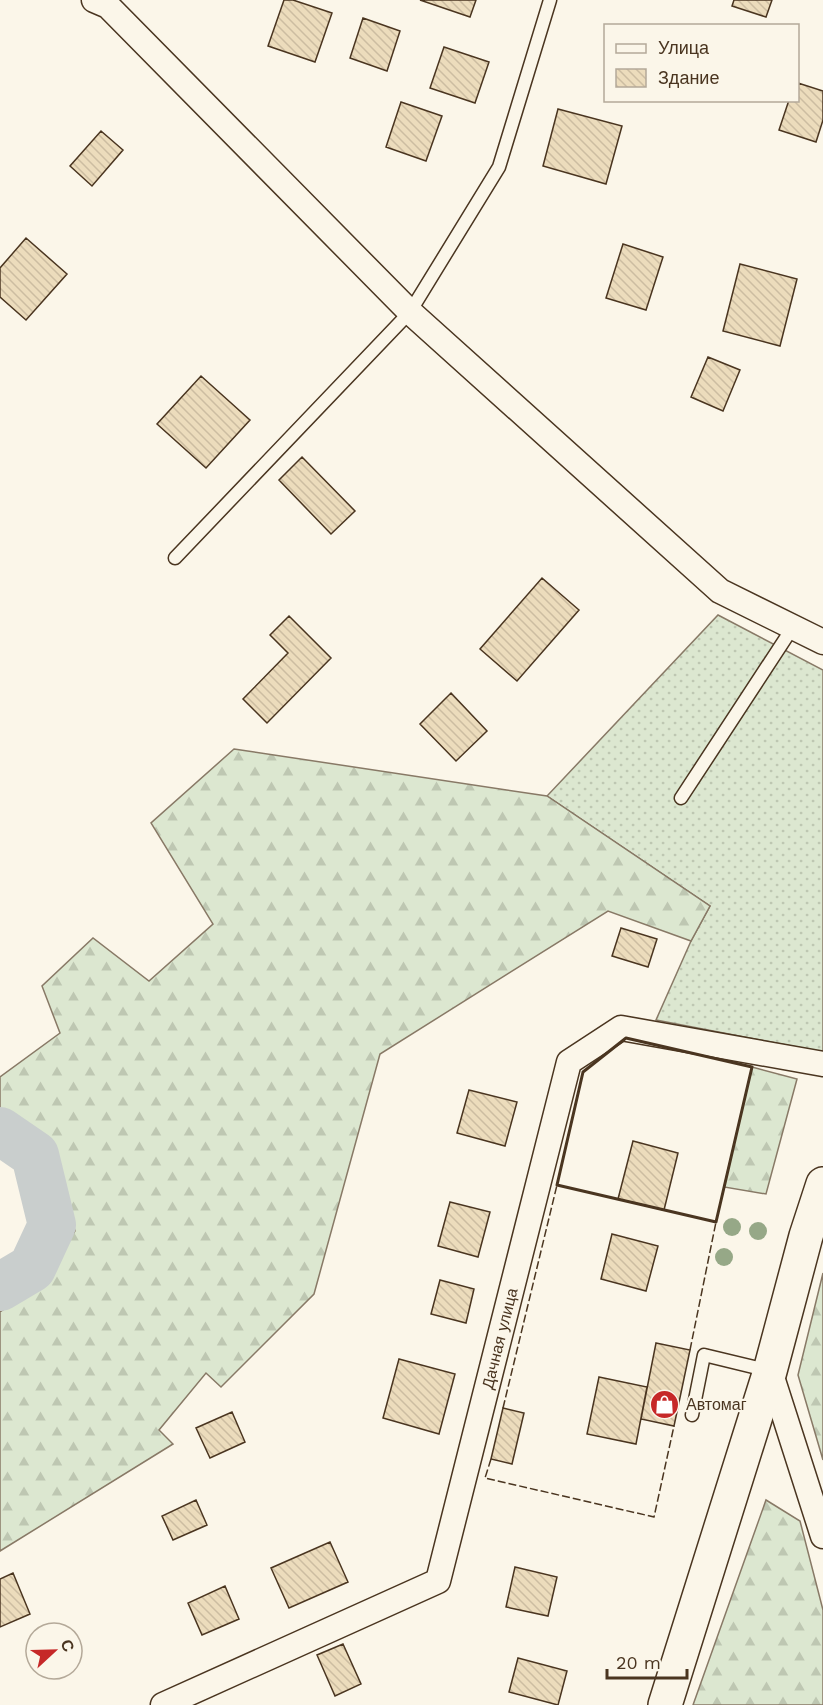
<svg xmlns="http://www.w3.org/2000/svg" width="823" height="1705" font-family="'Work Sans',sans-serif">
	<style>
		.grass { fill: url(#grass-dots); stroke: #887966; stroke-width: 1.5 }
		.forest { fill: url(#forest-firs); stroke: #887966; stroke-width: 1.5 }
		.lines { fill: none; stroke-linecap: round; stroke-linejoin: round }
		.river { stroke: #c9cecd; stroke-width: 48 }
		.building { fill: url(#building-back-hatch); stroke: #4a3520; stroke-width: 1.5 }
		.service-casing { stroke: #4a3520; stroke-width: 15 }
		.minor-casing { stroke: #4a3520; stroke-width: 27 }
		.secondary-casing { stroke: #4a3520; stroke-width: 36 }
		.service { stroke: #fbf6e9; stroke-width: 12 }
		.minor { stroke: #fbf6e9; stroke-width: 24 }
		.secondary { stroke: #fbf6e9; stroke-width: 33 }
		.fence { stroke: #4a3520; stroke-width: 1.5; stroke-dasharray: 8 3; stroke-linecap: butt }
		.wall { stroke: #4a3520; stroke-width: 3 }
		.tree { fill: #96a887 }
		.labels { text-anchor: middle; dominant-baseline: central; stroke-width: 4.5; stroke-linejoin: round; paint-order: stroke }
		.street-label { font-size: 16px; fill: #4a3520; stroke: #fbf6e9 }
		.poi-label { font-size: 16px; fill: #4a3520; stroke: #fbf6e9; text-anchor: start }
	</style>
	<defs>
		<pattern id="grass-dots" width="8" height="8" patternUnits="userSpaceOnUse" patternTransform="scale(1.5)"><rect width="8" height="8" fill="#dce7d0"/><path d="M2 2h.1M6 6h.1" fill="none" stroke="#bec7b2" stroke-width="1.8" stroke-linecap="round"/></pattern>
		<pattern id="forest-firs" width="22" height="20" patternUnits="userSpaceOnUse" patternTransform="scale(1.5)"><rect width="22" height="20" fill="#dce7d0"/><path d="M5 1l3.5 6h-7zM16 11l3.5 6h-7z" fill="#bec7b2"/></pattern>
		<pattern id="building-back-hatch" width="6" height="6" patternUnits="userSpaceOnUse" patternTransform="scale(1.5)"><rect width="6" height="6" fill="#ecdcbc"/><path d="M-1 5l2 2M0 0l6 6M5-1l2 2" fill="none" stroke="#ccbda1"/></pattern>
	</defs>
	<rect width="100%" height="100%" fill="#fbf6e9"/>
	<path class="grass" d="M718,615l105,55v382l-167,-32 35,-79 19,-35 -163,-110z"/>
	<path class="forest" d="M234,749l313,47 163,110 -19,35 -83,-30 -228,143 -66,240 -93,93 -15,-14 -47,57 14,14 -173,107v-239l40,-28 35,-53 -26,-85 -49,-35v-34l60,-44 -18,-47 51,-48 56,43 64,-57 -62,-101z
		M752,1067l45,12 -31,115 -42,-7z
		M823,1273v187l-25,-85z
		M766,1500l34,21 23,89v95h-130z"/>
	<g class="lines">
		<path class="river" d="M0,1131l35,24 17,70 -20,43 -32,19"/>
	</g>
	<path class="building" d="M284,0h9l39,13 -17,49 -47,-16z
		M420,0h56l-6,17z
		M734,0h38l-6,17 -34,-11z
		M363,18l37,13 -13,40 -37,-13z
		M444,47l45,15 -14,41 -45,-15z
		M798,83l25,8v29l-7,22 -37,-12 10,-30h9z
		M401,102l41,14 -16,45 -40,-14z
		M558,109l64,17 -16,58 -63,-18z
		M101,131l22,19 -31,36 -22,-20z
		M26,238l41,36 -41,46 -26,-23v-29z
		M623,244l40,13 -17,53 -40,-12z
		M740,264l57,15 -17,67 -57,-15z
		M708,357l32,13 -17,41 -32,-14z
		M201,376l49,44 -44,48 -49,-44z
		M302,457l53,54 -24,23 -52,-54z
		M542,578l37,32 -62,71 -37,-32z
		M289,616l42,42 -64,65 -24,-24 45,-46 -18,-18z
		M451,693l36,38 -31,30 -36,-37z
		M621,928l36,11 -9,28 -36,-11z
		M469,1090l48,12 -12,44 -48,-13z
		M633,1141l45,12 -14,57 -46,-11z
		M450,1202l40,10 -12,45 -40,-11z
		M612,1234l46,12 -12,45 -45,-12z
		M440,1280l34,9 -8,34 -35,-9z
		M656,1343l34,7 -16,76 -33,-7z
		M399,1359l56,15 -16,60 -56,-16z
		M599,1377l48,10 -11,57 -49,-10z
		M503,1408l21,5 -12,51 -21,-5z
		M232,1412l13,30 -35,16 -14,-30z
		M196,1500l11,25 -34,15 -11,-24z
		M330,1542l18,40 -59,26 -18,-40z
		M515,1567l42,10 -9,39 -42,-9z
		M13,1573l17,41 -30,13v-48z
		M225,1586l14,33 -37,16 -14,-32z
		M343,1644l18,40 -26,12 -18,-41z
		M518,1658l49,13 -9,34 -49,-13z"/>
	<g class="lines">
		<defs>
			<path id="service" d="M175,558l235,-246 89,-145 51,-167
				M681,798l112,-171
				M692,1415l12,-60 66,16"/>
			<g id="minor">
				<path d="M94,0l14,6 302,306 310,279 103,51"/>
				<path d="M770,1371l53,165"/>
				<path id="s1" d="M163,1705l275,-124 131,-519 52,-34 202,36"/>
			</g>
			<path id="secondary" d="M665,1705l105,-334 36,-135 17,-52"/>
		</defs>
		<use href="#service" class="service-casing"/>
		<use href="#minor" class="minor-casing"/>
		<use href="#secondary" class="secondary-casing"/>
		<use href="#service" class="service"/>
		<use href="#minor" class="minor"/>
		<use href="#secondary" class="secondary"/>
		<path class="fence" d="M690,1350l26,-128
			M503,1408l54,-223
			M491,1459l-6,19 169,39 20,-91"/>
		<path class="wall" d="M626,1038l126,29 -36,155 -159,-37 26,-113z"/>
	</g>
	<g class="tree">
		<circle cx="732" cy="1227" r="9"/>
		<circle cx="758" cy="1231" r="9"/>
		<circle cx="724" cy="1257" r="9"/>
	</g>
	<defs>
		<symbol id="shop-disc" viewBox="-11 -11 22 22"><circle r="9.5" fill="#c62828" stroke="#fbf6e9"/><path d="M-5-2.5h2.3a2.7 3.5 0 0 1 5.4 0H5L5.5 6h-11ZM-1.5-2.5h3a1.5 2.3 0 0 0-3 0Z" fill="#fff"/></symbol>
	</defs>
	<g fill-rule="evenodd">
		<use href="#shop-disc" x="648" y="1388" width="33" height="33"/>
	</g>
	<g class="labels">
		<g class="street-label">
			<text stroke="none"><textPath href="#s1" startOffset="552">Дачная улица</textPath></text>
		</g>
		<g class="poi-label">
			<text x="686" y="1404">Автомаг</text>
		</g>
	</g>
	<rect x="604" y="24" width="195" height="78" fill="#fbf6e9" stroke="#b4a999" stroke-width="1.5"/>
	<rect x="616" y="44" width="30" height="9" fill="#fbf6e9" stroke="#b4a999" stroke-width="1.5"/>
	<text x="658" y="54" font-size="18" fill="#4a3520">Улица</text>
	<rect x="616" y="69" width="30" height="18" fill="url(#building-back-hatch)" stroke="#b4a999" stroke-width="1.5"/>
	<text x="658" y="84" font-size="18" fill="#4a3520">Здание</text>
	<g transform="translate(54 1651) rotate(68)"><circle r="28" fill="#fbf6e9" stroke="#b4a999" stroke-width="1.5"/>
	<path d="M0-4.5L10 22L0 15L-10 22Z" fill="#c62828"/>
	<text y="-9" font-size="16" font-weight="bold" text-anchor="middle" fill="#4a3520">С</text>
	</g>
	<path d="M607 1669v9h80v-9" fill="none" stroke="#4a3520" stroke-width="3"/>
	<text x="616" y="1669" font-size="18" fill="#4a3520" stroke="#fbf6e9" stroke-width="4.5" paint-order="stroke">20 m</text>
</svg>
